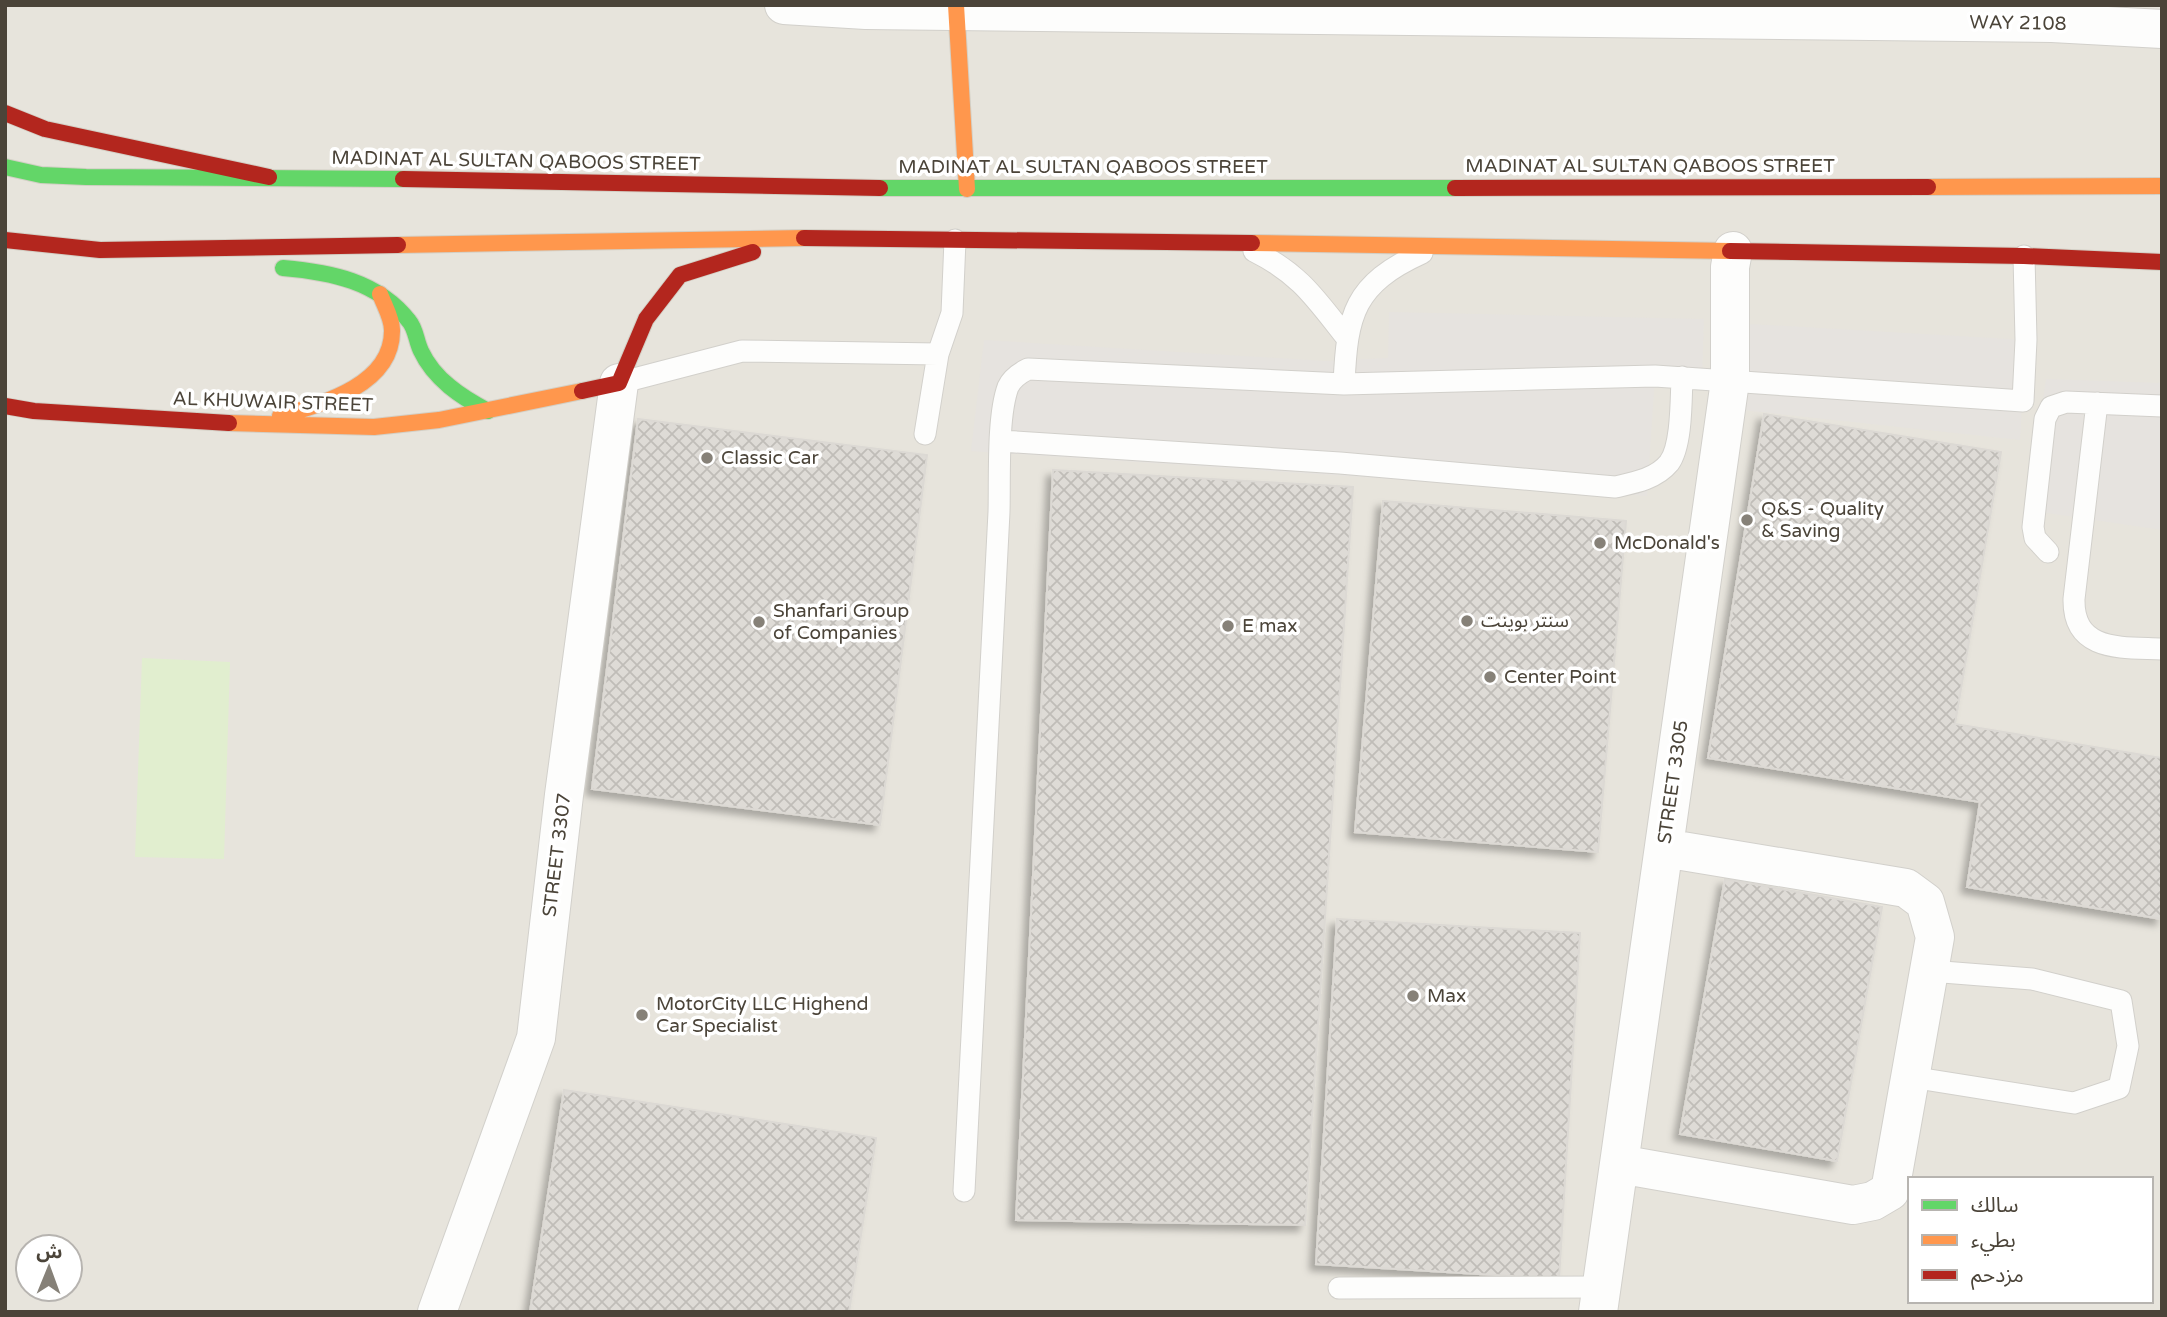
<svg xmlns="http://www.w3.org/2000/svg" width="2167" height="1317" font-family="'Varela Round','Noto Sans Arabic',sans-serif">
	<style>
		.residential { fill: #e7e4dc; fill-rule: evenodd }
		.grass { fill: #e1eecf }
		.parking { fill: #e6e3df }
		.building { fill: url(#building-cross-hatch); stroke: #dcd9d4; stroke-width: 2; filter: url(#shadow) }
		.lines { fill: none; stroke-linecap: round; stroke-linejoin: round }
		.lane-casing { stroke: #d2d0cb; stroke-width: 23 }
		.street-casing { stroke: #d2d0cb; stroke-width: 40 }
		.fast-casing { stroke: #d3cfc5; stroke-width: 18 }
		.slow-casing { stroke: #d3cfc5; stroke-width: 18 }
		.jam-casing { stroke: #d3cfc5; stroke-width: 18 }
		.lane { stroke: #fdfdfc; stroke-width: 21 }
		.street { stroke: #fdfdfc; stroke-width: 38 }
		.fast { stroke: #63d668; stroke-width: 16 }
		.slow { stroke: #ff974d; stroke-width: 16 }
		.jam { stroke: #b3261e; stroke-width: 16 }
		.poi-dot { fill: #868178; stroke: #fff; stroke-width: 2.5 }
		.labels { text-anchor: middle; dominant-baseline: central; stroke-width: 7; stroke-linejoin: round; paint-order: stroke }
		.street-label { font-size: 19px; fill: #4b4439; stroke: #fff }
		.poi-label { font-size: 19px; fill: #4b4439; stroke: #fff; text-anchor: start }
	</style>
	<defs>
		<pattern id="building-cross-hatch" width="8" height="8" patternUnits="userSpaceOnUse" patternTransform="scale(1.75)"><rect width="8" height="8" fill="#dedbd6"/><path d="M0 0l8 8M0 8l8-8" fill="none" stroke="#c0bdb8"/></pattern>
		<filter id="shadow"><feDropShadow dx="-6" dy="6" stdDeviation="3.5" flood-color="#0004"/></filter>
	</defs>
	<rect width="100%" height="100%" fill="#f4f2ee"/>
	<path class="residential" d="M5,5h2157v1307h-2157zM1910,1179h241v122h-241zM28,1247h42v42h-42z"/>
	<path class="grass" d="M142,658l88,4 -6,197 -89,-2z"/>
	<path class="parking" d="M1389,312l315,7 -2,60 -47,-3 -8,120 -676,-45 13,-111 341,21 63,-3z
		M1750,324l276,16 -6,100 -278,-30z
		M2046,379l116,4v147l-135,-20z"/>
	<path class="building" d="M1764,414l237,38 -46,272 207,34v161l-195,-32 13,-85 -272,-44z
		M638,419l289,36 -47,370 -288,-36z
		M1053,470l300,17 -48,738 -289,-5z
		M1383,501l243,20 -28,331 -243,-20z
		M1725,879l157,28 -45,254 -157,-27z
		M1337,919l243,14 -21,346 -243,-15z
		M564,1090l312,48 -27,174h-319z"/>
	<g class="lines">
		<defs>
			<path id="lane" d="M1254,251c46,23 61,47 92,86
				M619,383l123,-32 196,3
				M1344,384c3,-70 10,-100 78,-131
				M2097,403l-23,196c-1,54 49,48 88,50
				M925,434l13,-80 14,-41 3,-73
				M1001,441l339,22 275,24c18,-4 41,-8 54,-24 13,-17 12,-64 13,-86
				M2048,552l-13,-14 -2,-11 12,-108 6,-12 15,-5 96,4
				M1911,1077l163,26 45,-15 9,-42 -7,-45 -89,-22 -102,-8
				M964,1191l35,-679c1,-33 -2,-95 9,-125 4,-9 12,-14 20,-18l316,15 311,-8 368,25 3,-61 -2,-84
				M1339,1288l262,-1"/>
			<path id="street" d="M784,5l82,5 1186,13 110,6
				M1619,1164l234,41 20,-4 17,-10 45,-254 -10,-35 -19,-14 -242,-40
				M437,1312l99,-274 28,-243 55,-412
				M1598,1312l132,-931v-114l3,-16"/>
			<path id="fast" d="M5,167l36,8 45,2 317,2
				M880,188h575
				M283,268c47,4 95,13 126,53 7,8 7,20 12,30 13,28 40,46 67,60"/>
			<path id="slow" d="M956,5l11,184
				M1928,187l234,-1
				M1252,243l478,8
				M398,245l406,-7
				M280,416c42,-12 113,-31 112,-86 0,-12 -8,-25 -12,-36
				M229,423l145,4 65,-7 143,-29"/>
			<path id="jam" d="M5,113l40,16 224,48
				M403,179l477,9
				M1455,188l473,-1
				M804,238l448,5
				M5,240l95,10 298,-5
				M1730,251l294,5 138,6
				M582,391l37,-8 27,-64 34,-44 73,-23
				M5,406l29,5 195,12"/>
		</defs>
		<use href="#lane" class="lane-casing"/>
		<use href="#street" class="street-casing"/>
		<use href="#fast" class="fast-casing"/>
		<use href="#slow" class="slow-casing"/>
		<use href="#jam" class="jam-casing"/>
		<use href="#lane" class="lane"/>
		<use href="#street" class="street"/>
		<use href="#fast" class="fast"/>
		<use href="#slow" class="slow"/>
		<use href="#jam" class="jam"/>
	</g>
	<g class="poi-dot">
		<circle cx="707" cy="458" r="7"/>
		<circle cx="1747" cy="520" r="7"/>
		<circle cx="1600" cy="543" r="7"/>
		<circle cx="1467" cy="621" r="7"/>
		<circle cx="759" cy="622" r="7"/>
		<circle cx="1228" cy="626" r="7"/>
		<circle cx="1490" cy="677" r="7"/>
		<circle cx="1413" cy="996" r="7"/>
		<circle cx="642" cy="1015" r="7"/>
	</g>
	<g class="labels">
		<g class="street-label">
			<text transform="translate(2018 23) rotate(1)">WAY 2108</text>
			<text transform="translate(516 161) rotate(1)">MADINAT AL SULTAN QABOOS STREET</text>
			<text x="1650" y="166">MADINAT AL SULTAN QABOOS STREET</text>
			<text x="1083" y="167">MADINAT AL SULTAN QABOOS STREET</text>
			<text transform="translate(273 402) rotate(2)">AL KHUWAIR STREET</text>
			<text transform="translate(1673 782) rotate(-82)">STREET 3305</text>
			<text transform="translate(557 855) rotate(-83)">STREET 3307</text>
		</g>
		<g class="poi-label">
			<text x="721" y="458">Classic Car</text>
			<text x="1761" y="509">Q&amp;S - Quality<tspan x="1761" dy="22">&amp; Saving</tspan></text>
			<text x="1614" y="543">McDonald's</text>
			<text x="773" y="611">Shanfari Group<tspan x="773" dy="22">of Companies</tspan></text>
			<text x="1481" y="621">سنتر بوينت</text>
			<text x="1242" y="626">E max</text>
			<text x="1504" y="677">Center Point</text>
			<text x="1427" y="996">Max</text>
			<text x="656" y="1004">MotorCity LLC Highend<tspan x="656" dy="22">Car Specialist</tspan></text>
		</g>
	</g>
	<rect width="2167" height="1317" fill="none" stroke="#4b4439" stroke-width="14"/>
	<rect x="1908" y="1177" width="245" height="126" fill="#ffffff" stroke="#b7b4b0" stroke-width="2"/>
	<rect x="1922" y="1200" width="35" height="10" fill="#63d668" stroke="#b7b4b0" stroke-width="2"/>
	<text x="1971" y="1212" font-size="21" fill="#4b4439">سالك</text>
	<rect x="1922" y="1235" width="35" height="10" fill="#ff974d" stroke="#b7b4b0" stroke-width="2"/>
	<text x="1971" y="1247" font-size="21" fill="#4b4439">بطيء</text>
	<rect x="1922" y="1270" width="35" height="10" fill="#b3261e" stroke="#b7b4b0" stroke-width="2"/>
	<text x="1971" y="1282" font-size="21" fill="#4b4439">مزدحم</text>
	<g transform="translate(49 1268) rotate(1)"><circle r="33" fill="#ffffff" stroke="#b7b4b0" stroke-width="2"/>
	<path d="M0-5L12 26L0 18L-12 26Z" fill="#868178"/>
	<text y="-10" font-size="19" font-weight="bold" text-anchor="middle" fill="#4b4439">ش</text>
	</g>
</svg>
